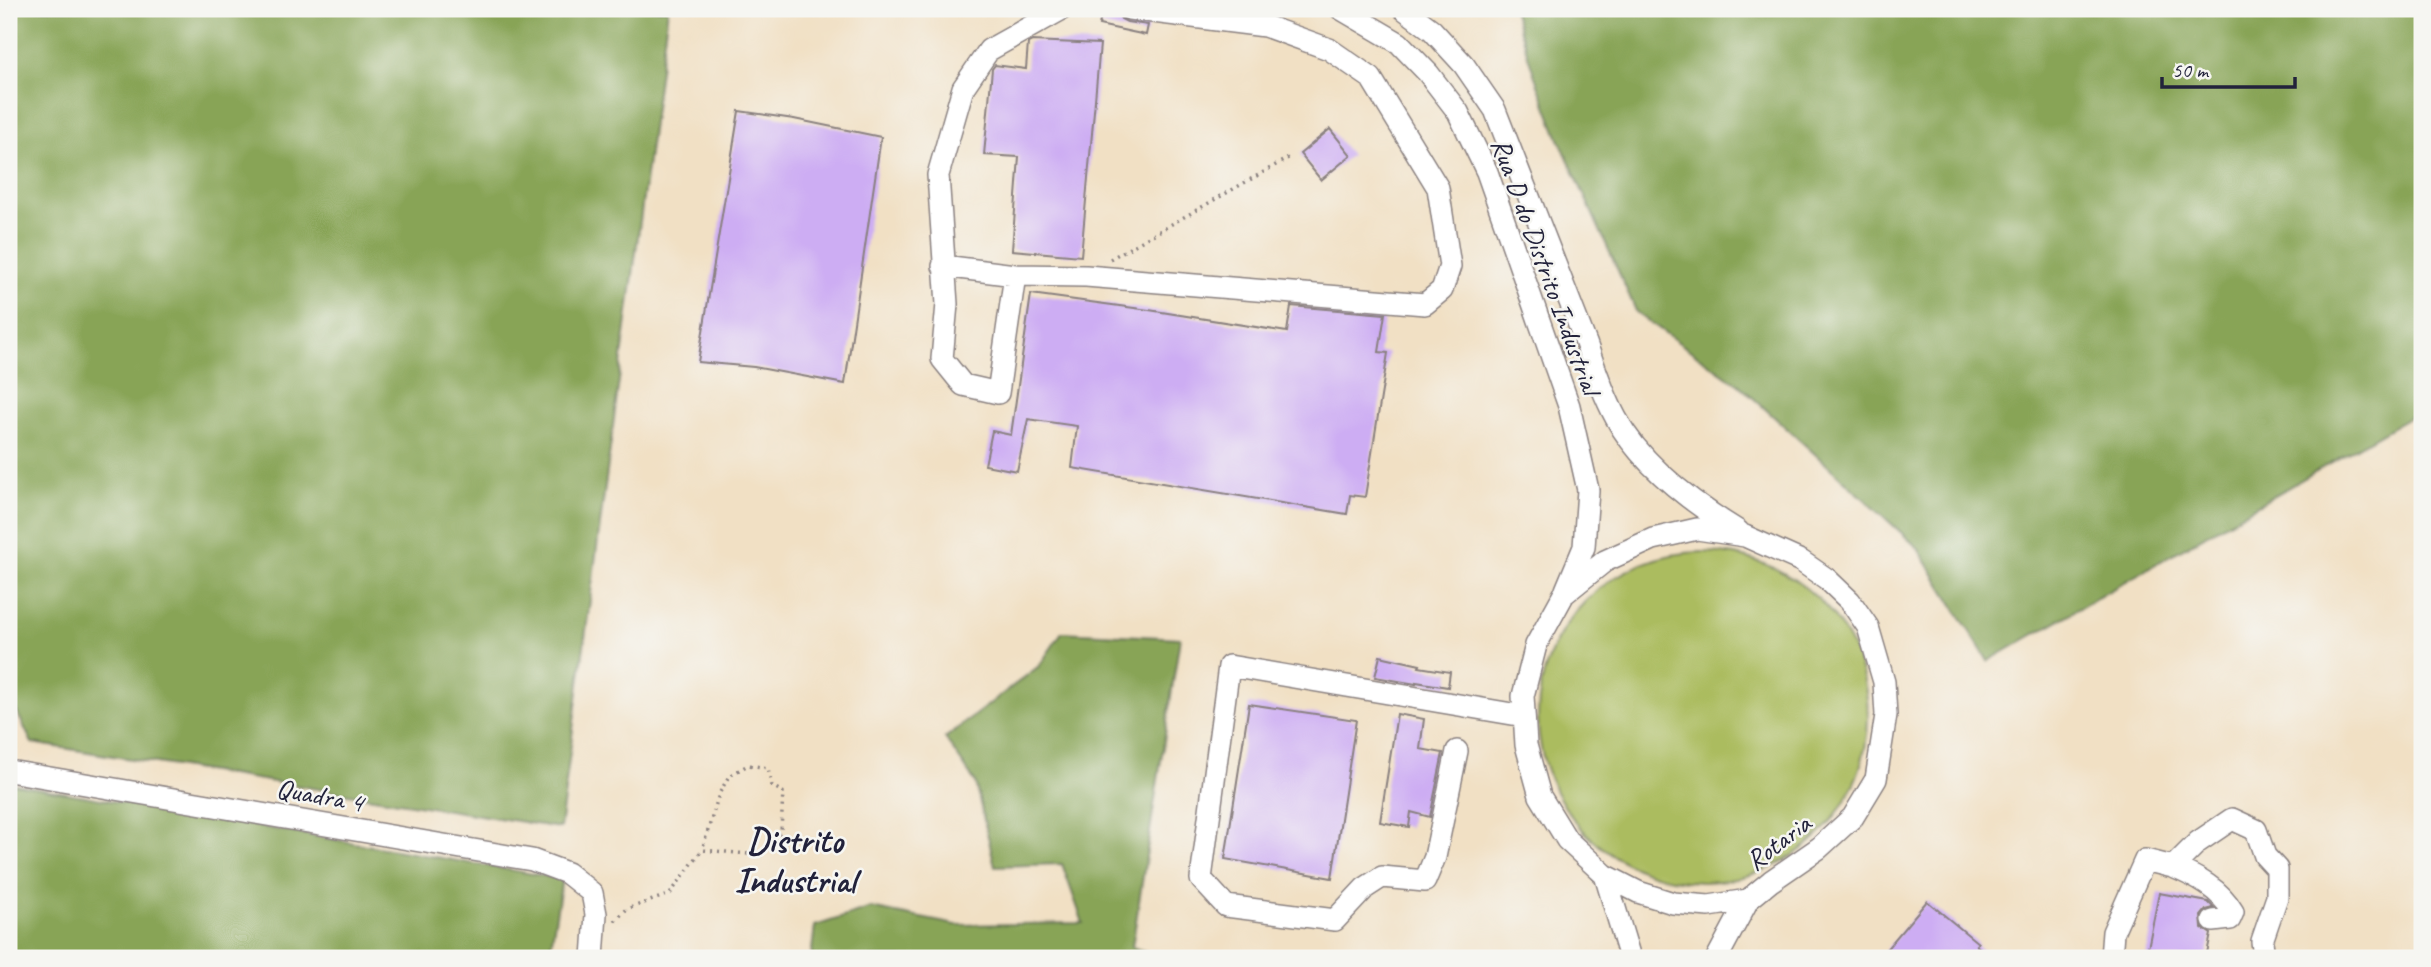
<svg xmlns="http://www.w3.org/2000/svg" width="2431" height="967" font-family="Caveat,sans-serif">
	<style>
		.green { fill: #abbc5f; stroke: #666f4d; stroke-width: 2 }
		.forest { fill: #88a456; stroke: #556348; stroke-width: 2 }
		.building { fill: #cdadf3 }
		.lines { fill: none; stroke-linecap: round; stroke-linejoin: round }
		.minor-casing { stroke: #8a8180; stroke-width: 24 }
		.path { stroke: #8a8180; stroke-width: 3.5; stroke-dasharray: 2 5; stroke-linecap: butt }
		.minor { stroke: #fff; stroke-width: 21 }
		.labels { text-anchor: middle; dominant-baseline: central; stroke-width: 5; stroke-linejoin: round; paint-order: stroke }
		.street-label { font-size: 28px; fill: #22223b; stroke: #f6f6f2 }
		.district-label { font-size: 35px; font-weight: bold; fill: #22223b; stroke: #f6f6f2 }
	</style>
	<rect width="100%" height="100%" fill="#f6f6f2"/>
	<filter id="ink" filterUnits="userSpaceOnUse"><feTurbulence type="fractalNoise" baseFrequency=".0143" numOctaves="2"/><feDisplacementMap in="SourceGraphic" scale="14" xChannelSelector="R" yChannelSelector="G"/><feConvolveMatrix kernelMatrix="1 2 1 2 8 2 1 2 1" color-interpolation-filters="sRGB"/></filter>
	<filter id="wash" filterUnits="userSpaceOnUse"><feTurbulence type="fractalNoise" baseFrequency=".00686" numOctaves="4" result="noise"/><feDisplacementMap in="SourceGraphic" scale="28" xChannelSelector="R" yChannelSelector="G"/><feGaussianBlur stdDeviation="1.57" result="paint"/><feColorMatrix in="noise" values="0 0 0 0 0 0 0 0 0 0 0 0 0 0 0 0 0 1.4 0 .05"/><feComposite in="paint" operator="in"/></filter>
	<g filter="url(#wash)">
		<rect width="100%" height="100%" fill="#f1e0c4"/>
		<path class="green" d="M1538 717a165 165 0 1 1 330 0a165 165 0 1 1-330 0Z"/>
		<path class="forest" d="M9,9h659l-108,819 -528,-85 -23,-47z
			M1513,9h909v401l-434,251 -71,-114 -178,-162 -102,-72 -78,-174 -25,-65z
			M1062,632l118,6 -48,309 30,11h-351l4,-32 56,-18 85,17 127,-2 -21,-59 -67,2 -20,-84 -30,-44 94,-72z
			M9,783l553,96 -13,79h-540z"/>
		<g id="blocks">
			<path class="building" d="M1103,9h13l5,10 6,3 21,3 -2,10 -47,-10z
				M1032,41l68,3 -19,212 -69,-6 7,-93 -35,-2 8,-86 3,-4 31,4 2,-26z
				M739,111l55,8 87,18 -36,247 -91,-17 -56,-5z
				M1330,129l21,26 -30,25 -21,-26z
				M1031,294l118,16 138,22 4,-26 94,8 -6,38 9,1 -23,144 -15,-2 -3,19 -275,-46 5,-42 -49,-7 -11,52 -32,-6 7,-34 19,4z
				M1380,656l40,9 -1,2 31,5 -2,15 -32,-5v2l-41,-7z
				M1249,704l107,16 -24,158 -107,-19z
				M1397,714l27,5 -4,30 23,4 -13,64 -19,-5 -2,15 -29,-5z
				M2159,893l49,9 6,6 -8,2 -5,6 1,12 9,6 -5,24h-60z
				M1927,901l51,42 -2,2 15,13h-112z"/>
		</g>
	</g>
	<g filter="url(#ink)">
		<use href="#blocks" fill-opacity="0" stroke="#8a8180" stroke-width="2"/>
		<g class="lines">
			<defs>
				<path id="minor" d="M1341,9l58,34 29,30 30,39 29,60 82,234 19,84 -4,57 -18,43
					M1404,9l28,21 32,35 31,45 91,233c9,26 17,51 30,75 25,47 78,86 122,113
					M943,266l72,9 71,1 339,28 17,-14 8,-24 -12,-78 -67,-110 -42,-29 -64,-23 -136,-17
					M1015,275l-17,118 -35,-8 -21,-26 5,-55 -9,-129 25,-87 26,-38 73,-41
					M1697,529l48,7 56,25 26,18 23,22 18,26 16,55 2,33 -10,64 -23,38 -34,31 -48,33 -23,19 -39,6 -36,-3 -35,-11 -33,-17 -38,-35 -27,-44 -14,-51 -3,-49 13,-51 28,-51 41,-33 48,-22z
					M1457,751l-22,106 -10,24 -43,-4 -17,11 -30,32 -109,-14 -25,-27 28,-213 295,50
					M9,771l523,89 35,13 25,20 4,21 -3,44
					M1605,875l25,83
					M2213,921l17,-2 3,-7c-13,-23 -36,-35 -60,-45l25,-25 34,-23 24,11 9,26 12,13v28l-15,44 2,17
					M1717,958l31,-58
					M2111,958l2,-26 32,-72 28,7"/>
			</defs>
			<use href="#minor" class="minor-casing"/>
			<path class="path" d="M1110,259l180,-102
				M615,921l12,-12 43,-15 32,-44 59,5 20,-23 2,-40 -11,-6 -4,-18 -20,-3 -19,11 -10,18 -17,56"/>
			<use href="#minor" class="minor"/>
		</g>
	</g>
	<g class="labels">
		<g class="street-label">
			<text transform="translate(1546 266) rotate(70)">Rua D do Distrito Industrial</text>
			<text transform="translate(320 795) rotate(10)">Quadra 4</text>
			<text transform="translate(1778 842) rotate(-37)">Rotaria</text>
		</g>
		<g class="district-label">
			<text x="795" y="840">Distrito<tspan x="795" dy="40">Industrial</tspan></text>
		</g>
	</g>
	<rect width="2431" height="967" fill="none" stroke="#f6f6f2" stroke-width="35"/>
	<path d="M2162 77v10h133v-10" fill="none" stroke="#22223b" stroke-width="3.5"/>
	<text x="2172" y="77" font-size="21" fill="#22223b" stroke="#f6f6f2" stroke-width="5" paint-order="stroke">50 m</text>
</svg>
